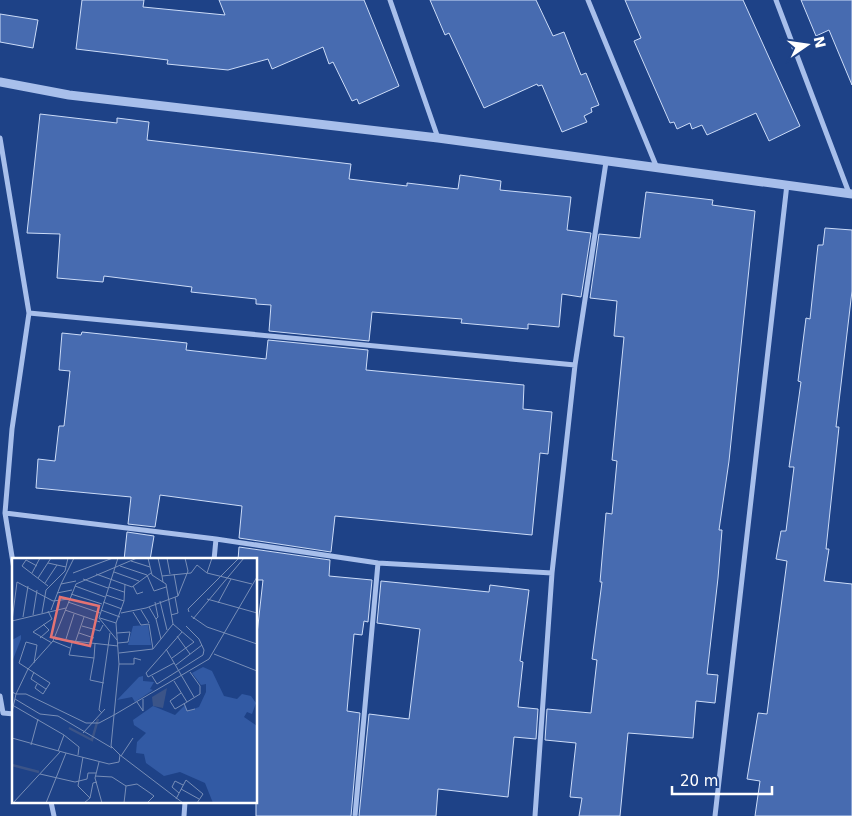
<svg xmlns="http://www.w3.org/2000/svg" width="852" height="816" font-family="'DejaVu Sans',sans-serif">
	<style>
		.building { fill: #476bb0; stroke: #ccdcf8 }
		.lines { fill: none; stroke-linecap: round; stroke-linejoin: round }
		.minor { stroke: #a8bfeb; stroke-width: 5 }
		.tertiary { stroke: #a8bfeb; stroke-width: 9 }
		.inset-river { fill: none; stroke: #3b5488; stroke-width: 2.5 }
		.inset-road { fill: none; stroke: #788eb7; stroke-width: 1 }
		.view { fill: #e47373; fill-opacity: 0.15; stroke: #e47373; stroke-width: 2.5 }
		.inset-edge { fill: none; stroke: #fff; stroke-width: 2.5 }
	</style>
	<rect width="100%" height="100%" fill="#1e4287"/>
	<path class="building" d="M82,0h62l-1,7 82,8 -6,-15h145l35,86 -40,18 -2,-5 -5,2 -19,-39 -4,2 -6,-17 -51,22 -4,-10 -40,11 -61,-6 1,-4 -92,-11z
		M430,0h106l17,36 11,-4 17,43 5,-2 13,32 -8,3 1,4 -8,4 3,6 -25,10 -20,-47 -4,1 -1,-2 -53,24 -35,-75 -4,2z
		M625,0h118l57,126 -31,15 -13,-28 -49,22 -5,-10 -10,4 -2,-6 -13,6 -3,-7 -4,1 -36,-82 7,-3z
		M801,0h51v85l-23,-55 -13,6z
		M0,14l38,6 -5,28 -33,-6z
		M40,114l77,9v-5l32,4 -2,18 204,24 -2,15 58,7v-3l51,6 2,-14 41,6 -1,9 71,7 -4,33 24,3 -10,64 -19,-3 -3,33 -31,-3v5l-67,-6 1,-4 -90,-7 -3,29 -100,-10 2,-26 -15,-1v-5l-65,-7 1,-5 -88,-11 -1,6 -46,-4 3,-44 -33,-1z
		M646,192l67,8 -1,5 43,6 -26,250 -10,69h3l-4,48 -11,96 11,1 -3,28 -19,-2 -3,37 -65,-5 -8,83h-41l3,-18 -12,-1 6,-54 -31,-3 2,-31 44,4 6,-53 -5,-1 10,-77h-2l6,-69 6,1 5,-53 -5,-1 12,-123 -10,-1 3,-35 -27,-3 9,-64 41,4z
		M825,228l27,2v61l-16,136h3l-13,122h3l-5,32 28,3v232h-97l5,-35 -13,-2 11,-66 9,1 20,-153 -11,-2 5,-28h5l8,-64h-5l12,-85 -3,-1 8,-63 4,1 8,-74h5z
		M82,332l105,11 -1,7 80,9 2,-19 100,10 -2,20 158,15 -1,24 29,3 -4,42 -8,-1 -8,82 -197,-19 -4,36 -92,-14 3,-32 -82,-11 -5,32 -27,-3 3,-27 -95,-9 2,-29 17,2 4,-35h5l6,-55 -11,-1 3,-37 19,2z
		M127,532l27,4 -4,24h-26z
		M239,547l91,13 -1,16 43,4 -4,42 -4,-1 -2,14 -8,-1 -7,77 13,2 -9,103h-95v-173l7,-63h-7v-20h-18z
		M381,581l108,11 1,-7 39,5 -9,71 3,1 -5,45 20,2 -2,30 -22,-2 -6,60 -70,-8 -2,27h-77l10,-102 40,5 11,-90 -43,-6z"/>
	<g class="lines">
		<path class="minor" d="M390,0l48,138
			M588,0l69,168
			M776,0l73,193
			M0,138l29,175 -17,116 -7,84 9,56
			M29,313l546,52
			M5,513l211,26 162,24 174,10
			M214,560l2,-21
			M0,696l3,17 11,1
			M51,802l3,14
			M184,816l1,-14
			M355,816l23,-253
			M535,816l17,-243 23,-208 31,-203
			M715,816l72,-632"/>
		<path class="tertiary" d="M0,82l69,13 369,43 414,56"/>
	</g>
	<g transform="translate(12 558)">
		<rect width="245" height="245" fill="#1e4287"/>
		<path d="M136,67l3,20h-23l5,-19zM9,77v4l-9,23v-22zM191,109l9,4 12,25 13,3 5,-5 9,2 5,7 -4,11 -5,-2 -3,5 13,9v77h-44l-8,-20 -25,-11 -16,4 -18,-13 -2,-9 -8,-1 1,-11 9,-9 -12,-8 -1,-5 20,-14 22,9 10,-10 3,6 11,-4 7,-15v-8l-5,1 -9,-12zM131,118v5l11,1 -4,7 3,1 -18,12 -3,-5 -15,3 22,-23z" fill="#325aa4"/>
		<path d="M155,130l-4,20 -10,-2 -1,-9z" fill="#3b5488"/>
		<path class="inset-river" d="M57,170l23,12 6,-21M0,207l27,7"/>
		<path class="inset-road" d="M136,0l4,17 14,9 7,40 21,18 -22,16M146,0l4,18M155,0l3,16M119,3l19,6M36,5l18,4M25,8l-11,-6 -4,6 26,20M108,8l27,9 7,16 12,-4M102,14l25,9M20,15l8,-15M61,15l40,-15M195,15l5,-15M84,16l36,13 19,-14M162,16l4,22M26,20l13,-20M71,21l25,9M151,24l-1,-6 29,-3 6,-8 10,8 45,11M33,25l12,-18M49,26l13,-26M113,26l-1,17 -8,22 3,41 -5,51 -15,8h-13l-60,-29h-10l12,-25 25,-28 23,-57 61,-26M63,28l30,11M121,28l4,8 6,-2M97,29l15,5M45,35l15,-3M59,36l31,10M94,37l18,6M195,41l50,14M148,43l7,29M56,44l32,11M91,44l19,7M143,44l3,15 -2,2M206,45l13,-24M137,49l7,12 5,20M54,50l-54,13 5,-39 36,19 16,-2M39,52l10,-26 15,-3M53,52l35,12M89,52l19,7M129,52l8,13M36,53l4,8 -19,13 19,11M121,54l8,13 8,-1 4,25M177,54l-1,-3 51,-51M30,55l4,-23 19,-19 3,-13M109,55l25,-5 32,-12 10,-25 -3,-13M21,57l4,-25M159,57l7,-2 -3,-16M179,58l16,11 50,17M11,59l5,-31M88,60l16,5M181,61l51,-61M70,68l18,5 3,-6M67,75l15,5M105,75l13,-1 -2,10 -10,1M165,78l13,18M28,80l9,-8 -6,-6M43,81l63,7M54,81l8,-25M105,82l-18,-22 19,-60M41,83l17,7M60,85l-3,12 25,3 1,-14M63,85l9,-26M141,91l20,-25M154,91l28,48M107,95l34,-4M202,96l43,17M82,100l-4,22 14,3M22,105l3,-18 -11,-3 -7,21 31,20 -7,11 -8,-6 2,-4M162,105l-26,14 -2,-4 36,-41M107,106h15v-6l7,2M164,107l26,-20M22,114l-3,7 15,10M140,118l5,8 46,-29 1,-5 -5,-11 -13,-13M162,123l13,21 13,-8v-8l-10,-14M0,134l4,2 -4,18M169,135l-11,8 5,8 12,-7M3,141l25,15 18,2 54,32M125,144l6,9v-12M172,145l3,8 8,-2M2,148l50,29 15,12 -1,8M90,155l-3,-3 11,-77M71,175l22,-24M0,180l54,15M19,187l7,-26M46,193l6,-16M108,197l63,48M109,198l12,-18M71,199l-5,29 12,12M87,204l-4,16 7,25M28,216l35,8 12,-3 1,-6h8M83,218l17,1 14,9 -2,17M114,228l11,-2 13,9 4,3 -7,7M169,231l18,10M167,235l-7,-6 3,-6 8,4M164,241l10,-19 17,14 -6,9M1,245l47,-51M34,245l20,-50 43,11 10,-2 1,-7 -9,-9 3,-31 95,-56 48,-82M72,245l6,-5 3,-15 4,-1"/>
		<path class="view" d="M48,39l39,9 -9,40 -39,-9z"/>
		<rect width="245" height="245" class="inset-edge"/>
	</g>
	<g transform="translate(807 45) rotate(77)" stroke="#1e4287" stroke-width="4" paint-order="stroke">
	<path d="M0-4L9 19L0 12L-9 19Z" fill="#ffffff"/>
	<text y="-8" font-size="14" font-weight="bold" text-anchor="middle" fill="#ffffff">N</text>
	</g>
	<path d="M672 786v8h100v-8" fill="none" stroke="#ffffff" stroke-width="2.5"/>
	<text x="680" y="786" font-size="15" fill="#ffffff" stroke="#1e4287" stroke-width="4" paint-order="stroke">20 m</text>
</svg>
